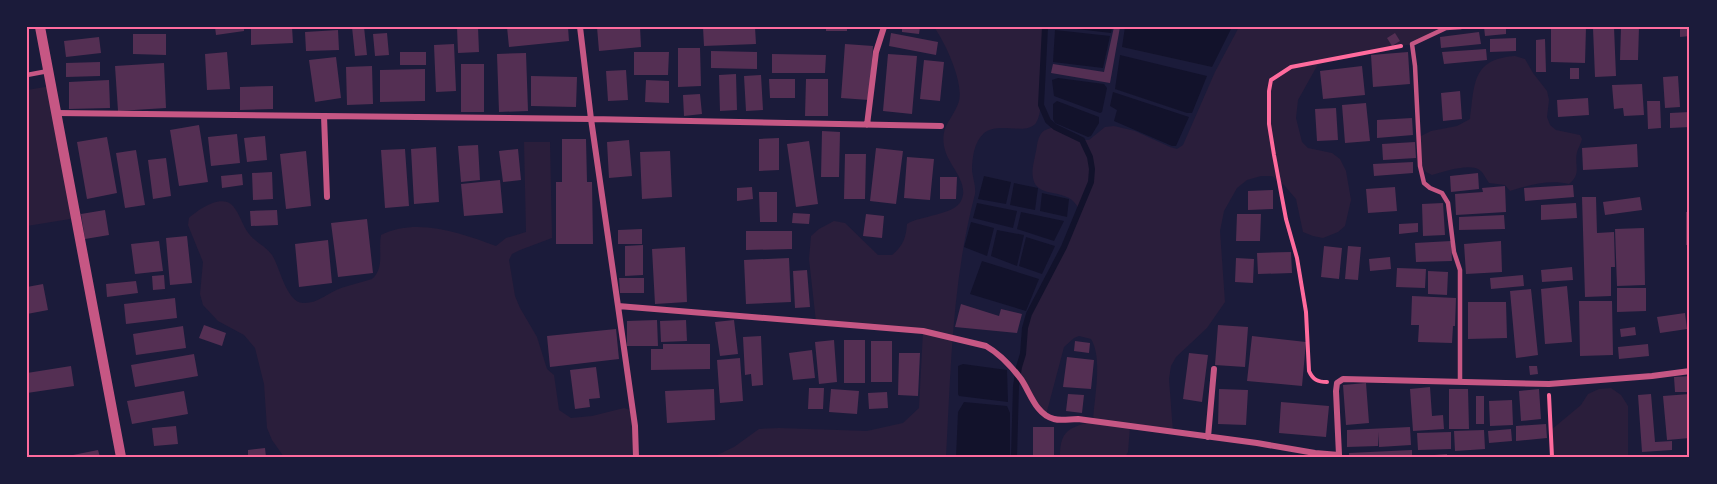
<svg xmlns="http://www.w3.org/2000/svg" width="1717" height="484" font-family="'Alegreya Sans',sans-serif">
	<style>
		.green { fill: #2a1e3b }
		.water { fill: #12122b }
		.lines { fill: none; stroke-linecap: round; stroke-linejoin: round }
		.stream { stroke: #12122b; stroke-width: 6 }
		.building { fill: #542f53 }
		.path { stroke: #ff6b9d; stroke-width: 4 }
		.service { stroke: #c65784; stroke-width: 4.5 }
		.minor { stroke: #c65784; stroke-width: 6 }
		.tertiary { stroke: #c65784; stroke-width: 10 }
		.neatline { fill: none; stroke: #ff6b9d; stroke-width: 2 }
	</style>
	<rect width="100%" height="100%" fill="#1b1b3a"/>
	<path class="green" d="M934,27h111c-1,18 0,85 -9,96 -10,13 -37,-2 -52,10 -10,9 -12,25 -12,38 1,8 4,15 3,23 -23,87 -24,174 -29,263h-233l21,-10 25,-18 20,-1 88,3 36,-8 16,-15 4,-77 -107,-9 -7,-63 2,-23 8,-7 15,-8 11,2 33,32h14c11,-9 14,-17 15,-31 12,-8 47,-9 54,-23 9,-18 -12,-35 -16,-51 -6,-23 6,-28 13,-46 8,-18 -13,-62 -24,-77z
		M1239,27h222l-15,1 -34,16 -76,15 -10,2 -9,5 -19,34 -2,18 6,24 6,6 24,5 8,6 6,12 5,29 -6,26 -7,6 -15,6 -10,-2 -10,-4 -7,-33 -12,-14 -12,-9h-11l-14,4 -10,8 -13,23 -4,20 5,71 -18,26 -31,29 -5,9 -2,13 4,53 -43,-5 -2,25 -3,5h-65c0,-27 9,-29 33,-36 1,-22 10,-63 -2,-82l-12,-3 -5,2 -10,9 -18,68 -29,-40 6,-21 2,-26 4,-14 35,-67 15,-37c-9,-25 -42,-9 -46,-32 -2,-10 3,-23 4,-33 3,-13 5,-15 18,-18l27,13h7l16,-13 9,-1 21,5 35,16 7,2 6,-4 32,-73z
		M1515,56l10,3 8,14 14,18 2,9 -2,17 3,8 6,5 24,5 2,4c-1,5 -4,9 -5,13 -3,14 5,21 -8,32 -19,-5 -41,1 -59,7l-5,-6 -16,-2c-3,-4 -5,-9 -8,-12 -10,-9 -37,1 -49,4l-6,-3 -3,-4 -5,-26 3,-6 10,-5 26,-5 13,-7c5,-34 1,-60 45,-63z
		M51,86l25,132 -49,8v-136z
		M524,142h26l2,96 -32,12 -8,4 -3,6 6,36 5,12 17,29 10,32 7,6 5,35 12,8 21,-2 32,-8 9,3 3,45 15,1h-367l-12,-17 -5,-12 -3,-44 -9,-36 -11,-13 -26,-14 -15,-16 -3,-11 3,-32 -15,-37 1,-7c9,-8 32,-25 44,-12 7,8 9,19 16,28 6,8 17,12 23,21 8,12 14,47 31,48 14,1 25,-10 38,-15 10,-3 21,-6 31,-9 13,-11 6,-29 9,-44 36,-18 80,-2 115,11l10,-8 20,-6z
		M1611,388l10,7 7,11v51h-76l-1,-27 30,-25 7,-11 11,-5z"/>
	<path class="water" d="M1060,27h52l-1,6z
		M1125,27h107l-20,40 -90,-20z
		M1055,30l55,6 -7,32 -50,-6z
		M1120,55l87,21 -15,37h-5l-72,-24z
		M1058,78l46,6 3,4 -5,24 -2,1 -46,-17 -2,-16z
		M1113,92l76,25 -13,29h-4l-58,-25 3,-11 -7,-4z
		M1057,101l42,16v6l-8,13 -3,1 -33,-14 -2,-4v-15z
		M984,176l27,6 -5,22 -28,-5z
		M1014,183l24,5 -3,22 -25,-5z
		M1042,193l27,6 -2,18 -27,-6z
		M977,203l40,8 -4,17 -40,-10z
		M1021,212l43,9 -10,20 -37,-12z
		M971,222l23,6 -7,28 -23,-9z
		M997,230l27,5 -7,31 -26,-10z
		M1026,237l29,9 -13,28 -23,-8z
		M982,261l57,18 -13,32 -56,-17z
		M963,364l44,6 1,32 -49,-6 -1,-2v-28z
		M964,402l43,4 3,7v44h-54l2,-45z"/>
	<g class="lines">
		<path class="stream" d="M1014,457l2,-71 3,-19 4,-13 2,-26 4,-14 35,-67 27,-65 1,-13 -2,-12 -8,-17 -27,-13 -7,-6 -7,-16 4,-78"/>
	</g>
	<path class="building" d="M215,27h29v4l-28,4z
		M292,27l1,16 -42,2v-16z
		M352,27h12l3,28 -12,1z
		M457,27h21l1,25 -21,1z
		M507,27h61l1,14 -60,6z
		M597,27h43l1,20 -42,4z
		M703,27h52l1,17 -52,2z
		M826,27h21v4h-21z
		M902,27h18l-1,7 -17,-2z
		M1114,27h6l-10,56 -59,-10 2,-9 51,8z
		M1484,27h22v7l-21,2z
		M1551,27h35l-1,36 -34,-1z
		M1614,27l2,49 -21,1 -2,-49z
		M1621,27h18l-1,33h-18z
		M1680,27h10v9l-10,1z
		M338,30l1,20 -33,1 -1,-19z
		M1479,32l2,12 -40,4 -1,-11z
		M387,33l2,22 -14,1 -2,-22z
		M891,33l47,9 -2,13 -47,-9z
		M1395,33l5,8 -8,5 -5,-8z
		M133,34h33v21l-33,-1z
		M99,37l2,16 -35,4 -2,-16z
		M1516,38v13l-26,1v-13z
		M1545,39l1,33h-10v-32z
		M454,44l2,47 -20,1 -2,-47z
		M845,44l28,2 -4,54 -28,-2z
		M678,48h22l1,38 -23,1z
		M1486,49l1,11 -43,4 -2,-12z
		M711,51l46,1v17l-46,-1z
		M227,52l3,37 -23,1 -2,-36z
		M400,52h26v13h-26z
		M634,52h35l-1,23h-34z
		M1408,52l2,32 -37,3 -2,-32z
		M526,53l2,58 -29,1 -2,-58z
		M772,54l54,1 -1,18h-53z
		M888,54l29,2 -5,58 -29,-3z
		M336,57l5,41 -26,4 -6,-42z
		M924,60l20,2 -4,39 -20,-2z
		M100,62v14l-34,1v-14z
		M164,63l2,45 -48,3 -3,-45z
		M461,64h23v48h-23z
		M372,66l1,38 -26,1 -1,-38z
		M1362,66l3,29 -42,4 -3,-28z
		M1570,68h9v11h-9z
		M425,69v32l-45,1v-32z
		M626,70l2,30 -20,1 -2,-30z
		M736,74l1,36 -17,1 -1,-36z
		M761,75l2,35 -17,1 -2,-35z
		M531,76l46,1 -1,30 -45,-1z
		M1678,76l2,31 -15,1 -2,-31z
		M769,79h26v19h-25z
		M806,79h22v37h-23z
		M109,80l1,28 -41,1v-27z
		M646,80l23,1v22l-24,-1z
		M1642,84l2,31 -20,1 -1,-8 -9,1 -2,-24z
		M273,86v23l-33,1v-23z
		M1460,91l2,28 -19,2 -2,-28z
		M700,94l2,20 -18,2 -1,-21z
		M1588,98l1,17 -31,2 -1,-17z
		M1647,101h13l1,27 -13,1z
		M1366,103l4,38 -25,2 -3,-38z
		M1336,108l2,32 -21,1 -2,-32z
		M1690,112v15l-20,1v-15z
		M1412,118l1,17 -36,3v-18z
		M199,125l9,57 -29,4 -9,-56z
		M822,131l18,1 -1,45h-18z
		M237,134l3,29 -29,3 -3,-29z
		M265,136l2,24 -20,2 -3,-24z
		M107,137l10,56 -30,6 -10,-57z
		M779,138v32l-20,1v-32z
		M562,139h24l1,43h5l1,62h-37v-62h6z
		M629,140l3,36 -23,2 -2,-36z
		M809,141l9,63 -22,3 -9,-63z
		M1415,142l1,16 -33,2 -1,-16z
		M1637,144l1,23 -55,3 -1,-22z
		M478,145l2,35 -19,2 -3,-36z
		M436,147l3,55 -25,2 -3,-55z
		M876,148l27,3 -7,53 -26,-3z
		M405,149l4,57 -24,2 -4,-58z
		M518,149l3,31 -18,2 -4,-31z
		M136,150l9,55 -20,3 -9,-55z
		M306,151l5,55 -25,3 -6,-55z
		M670,151l2,46 -30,2 -2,-47z
		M845,154h21l-1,45h-21z
		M907,157l27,2 -4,41 -26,-2z
		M166,158l5,38 -18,3 -5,-39z
		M1413,162v11l-39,3 -1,-12z
		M272,172l1,27 -20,1 -1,-27z
		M1478,173l1,16 -28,3 -1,-16z
		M242,174l1,11 -21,3 -1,-12z
		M940,177h17l-1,22h-16z
		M500,180l3,33 -39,3 -3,-32z
		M1573,185l1,12 -49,4 -1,-13z
		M1505,186l1,26 -50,3 -1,-21 28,-2 -1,-4z
		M752,187l1,12 -16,2v-13z
		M1395,187l2,24 -29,2 -2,-24z
		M1273,190v19l-25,1v-19z
		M759,192h18v30h-17z
		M1582,197h14l1,36 17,-1 1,35h-4v29l-26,1z
		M1640,197l2,13 -37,5 -2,-13z
		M1443,203l2,32 -22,1 -1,-32z
		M1576,203l1,15 -36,2v-15z
		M105,210l4,25 -24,4 -4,-25z
		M277,210l1,15 -27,1 -1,-15z
		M1686,212h4v33h-4z
		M793,213l17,1 -1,10 -17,-1z
		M866,214l18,2 -2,22 -19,-2z
		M1237,214h24l-1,27h-24z
		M1504,215l1,14 -46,1v-13z
		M367,219l6,54 -35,4 -7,-54z
		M1418,223v9l-19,2v-10z
		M1644,228l1,57 -28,1 -2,-57z
		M642,229v15h-24v-14z
		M746,231h46v18l-46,1z
		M187,236l5,47 -22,2 -4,-47z
		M328,240l4,43 -33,4 -4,-43z
		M159,241l4,30 -28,3 -4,-30z
		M1451,241l1,20 -36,1 -1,-19z
		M1501,241l1,31 -36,2 -2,-30z
		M643,245v30l-18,1v-30z
		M1324,246l18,2 -3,31 -18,-2z
		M1348,246l13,1 -3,33 -13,-1z
		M685,247l2,55 -32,2 -3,-55z
		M1291,252l1,21 -34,1 -1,-21z
		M1390,257l1,12 -21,2 -1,-12z
		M789,258l2,44 -45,2 -2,-44z
		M1236,258l18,1 -1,24 -18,-1z
		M1572,267l1,13 -31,2 -1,-12z
		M1397,268l29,1 -1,19 -29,-1z
		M807,270l3,37 -15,1 -2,-37z
		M1428,271l20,1 -1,23 -19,-1z
		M164,275l1,14 -12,1 -1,-14z
		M1523,275l1,11 -33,3 -1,-11z
		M619,278h25v15h-24z
		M136,281l2,12 -31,4 -1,-13z
		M43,284l5,26 -21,4v-27z
		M1567,286l5,56 -27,2 -4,-55z
		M1617,288h29v23l-29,1z
		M1531,289l7,66 -22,3 -6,-67z
		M1412,296l44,2 -1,28h-2l-1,17 -34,-1 1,-17h-8z
		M175,298l2,20 -51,6 -2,-20z
		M1579,301h33l1,54 -33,1z
		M1468,302h38l1,36 -39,1z
		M961,304l38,12 2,-7 21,5 -5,19 -62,-6z
		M1685,313l2,16 -27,4 -3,-16z
		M657,320l1,26h-31v-25z
		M686,320l1,21 -26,1 -1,-21z
		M734,320l4,34 -18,2 -5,-34z
		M204,325l22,8 -4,13 -23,-8z
		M1218,325l30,2 -3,40 -30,-2z
		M183,326l3,22 -50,7 -3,-21z
		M1635,327l1,8 -15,2 -1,-8z
		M616,329l3,30 -69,8 -3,-31z
		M761,336l2,49 -11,1 -1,-12 -6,1 -2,-38z
		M1252,336l54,6 -4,44 -55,-5z
		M834,340l3,42 -18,2 -4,-42z
		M844,340h21v43h-21z
		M871,341h21v41h-21z
		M1075,341l15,2 -1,10 -15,-2z
		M663,344h47v25l-59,1v-21h12z
		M1648,344l1,12 -30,3 -1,-12z
		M812,350l3,28 -22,2 -4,-27z
		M899,353h21l-2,43 -20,-1z
		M1189,353l19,2 -6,47 -19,-3z
		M194,354l4,22 -63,11 -4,-22z
		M1067,357l27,3 -3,29 -28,-2z
		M740,358l3,43 -23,2 -3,-43z
		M71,366l3,20 -47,7v-20z
		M1529,366h8l1,8 -8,1z
		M596,367l4,31 -11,1 1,8 -15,2 -5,-39z
		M1690,376v16h-15l-1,-15z
		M1366,383l3,40 -23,2 -3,-40z
		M1430,387l2,29 11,-1 1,14 -31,2 -3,-42z
		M809,388h15l-1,21h-15z
		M714,389l1,31 -48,3 -2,-32z
		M831,389l28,2 -2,23 -28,-2z
		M1219,389l29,1 -2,35 -28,-1z
		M1449,389h19l1,40h-20z
		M1539,389l2,30 -20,2 -2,-30z
		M184,391l4,23 -56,10 -5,-23z
		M887,392l1,16 -19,1 -1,-16z
		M1068,394l16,1 -2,18 -16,-2z
		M1651,394l4,48 17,-1v9l-30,2 -4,-57z
		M1690,394v44l-23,2 -4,-44z
		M1476,396h8v28h-8z
		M1512,400l1,25 -23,1 -1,-25z
		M1281,402l48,4 -3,31 -47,-4z
		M1546,424l1,14 -31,3v-15z
		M176,426l2,18 -24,2 -2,-18z
		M1033,427h21v30h-21z
		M1410,427l1,18 -32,2 -1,-15v14l-31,1v-17z
		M1511,429l1,12 -23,2 -1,-12z
		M1484,430l1,19 -30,2 -1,-20z
		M1451,432v17l-33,1 -1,-17z
		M265,448l1,9h-18v-7z
		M98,450l2,7h-32v-1z
		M1412,450v7h-63v-4z
		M1447,454v3h-13v-2z"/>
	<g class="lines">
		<path class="path" d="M1327,382c-9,0 -14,-2 -18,-11l-3,-59 -9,-54 -11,-39 -12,-64 -5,-31v-33l2,-11 20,-13 110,-21
			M1549,395l3,62"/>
		<path class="service" d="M27,75l21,-4
			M1460,382v-112l-6,-18 -6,-49 -6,-10 -12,-5 -6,-5 -4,-17 -5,-100 -3,-22 34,-16 15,-1"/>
		<path class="minor" d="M580,27l11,92 27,187 305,25 63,15c14,8 25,20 35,33 9,13 15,36 33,40 7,2 16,0 24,0l179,24 58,10 24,2 -3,-64 1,-8 6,-4 206,5 103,-8 38,-5
			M56,113l535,6 350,7
			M324,116l3,81
			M867,125l9,-73 8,-25
			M618,306l17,120 1,31
			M1208,437l6,-68"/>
		<path class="tertiary" d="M40,27l81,430"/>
	</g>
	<rect width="1717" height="484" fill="none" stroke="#1b1b3a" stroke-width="57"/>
	<rect x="28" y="28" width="1660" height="428" class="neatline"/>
</svg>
